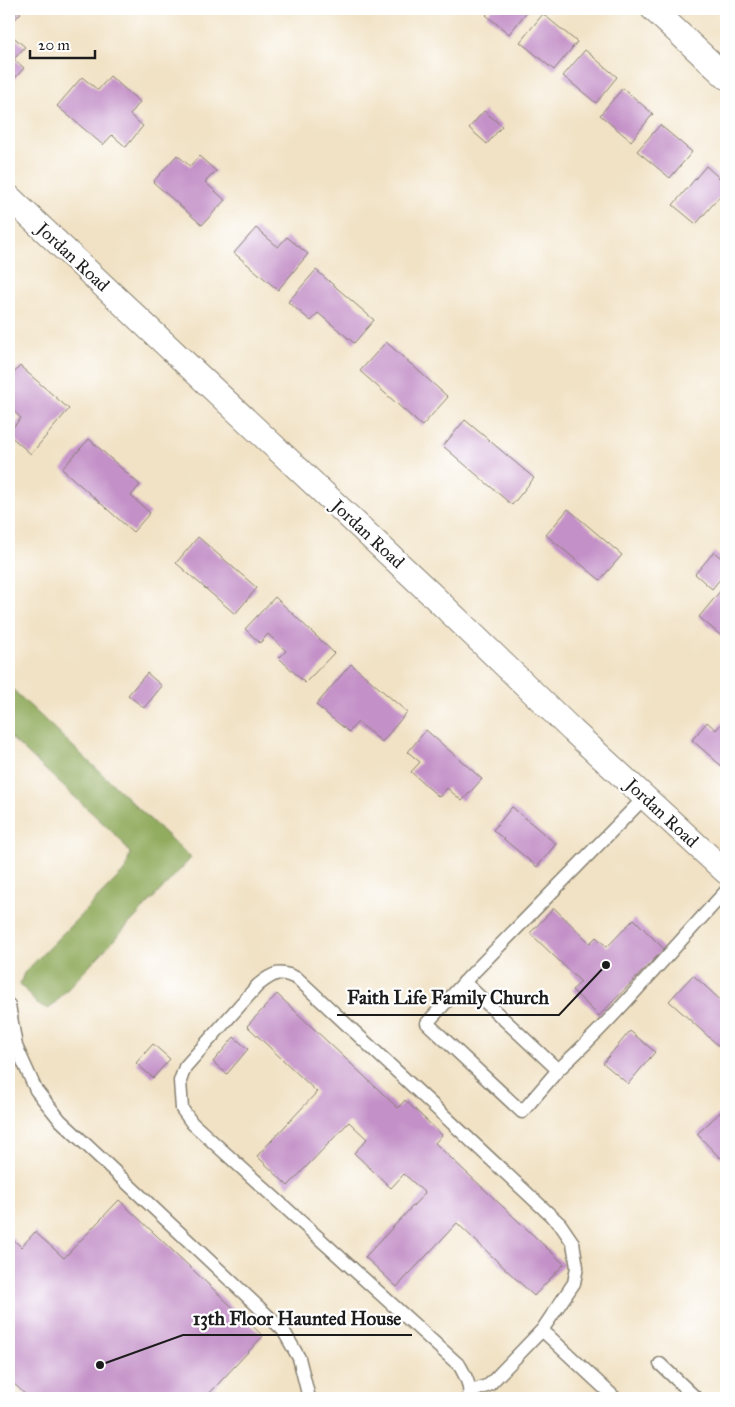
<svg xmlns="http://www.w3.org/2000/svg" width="735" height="1407" font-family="'IM FELL Great Primer',serif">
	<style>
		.forest { fill: #92ac5e; stroke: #57643d }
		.building { fill: #c390c7 }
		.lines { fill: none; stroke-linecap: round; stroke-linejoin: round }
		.lane-casing { stroke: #867f70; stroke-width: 15 }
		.street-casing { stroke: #867f70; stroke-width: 26 }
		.lane { stroke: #fff; stroke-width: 12 }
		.street { stroke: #fff; stroke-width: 24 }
		.labels { text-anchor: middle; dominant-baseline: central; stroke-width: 4.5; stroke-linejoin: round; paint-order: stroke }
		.street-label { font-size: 18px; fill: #1c1c1c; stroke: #fff }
		.leader { fill: none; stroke: #1c1c1c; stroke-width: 2 }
		.callout-dot { fill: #1c1c1c; stroke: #fff; stroke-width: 2 }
		.callout-label { font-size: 19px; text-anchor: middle; font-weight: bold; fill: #1c1c1c; stroke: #fff; stroke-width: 4.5; stroke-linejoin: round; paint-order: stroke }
	</style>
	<rect width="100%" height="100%" fill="#fff"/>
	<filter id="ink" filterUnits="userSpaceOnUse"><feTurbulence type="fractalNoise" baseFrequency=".02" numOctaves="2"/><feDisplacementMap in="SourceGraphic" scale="10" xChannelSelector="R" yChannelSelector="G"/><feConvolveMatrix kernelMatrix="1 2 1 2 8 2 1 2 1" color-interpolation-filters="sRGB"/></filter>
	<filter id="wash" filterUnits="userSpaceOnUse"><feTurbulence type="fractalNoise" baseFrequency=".0096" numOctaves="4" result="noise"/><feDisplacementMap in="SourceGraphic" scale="20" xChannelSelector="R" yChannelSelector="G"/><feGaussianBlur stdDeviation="1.12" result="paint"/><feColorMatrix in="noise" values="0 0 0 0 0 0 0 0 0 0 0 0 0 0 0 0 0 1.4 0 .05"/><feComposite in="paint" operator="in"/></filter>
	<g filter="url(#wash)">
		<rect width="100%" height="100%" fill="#f1e2c5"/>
		<path class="forest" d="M9,686l182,172 -142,151 -12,-5 -17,-20 4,-11 102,-104 4,-16 -10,-14 -111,-103z"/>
		<g id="blocks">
			<path class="building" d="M9,9h7l5,4 -12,13z
				M492,9h37l-20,25 -23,-19z
				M543,14l34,28 -23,28 -34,-28z
				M9,33l16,14 -11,12 10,9 -15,17z
				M585,50l32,27 -21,26 -33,-27z
				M110,76l30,26 -10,13 13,11 -17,21 -14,-12 -9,10 -46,-39 25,-29 16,13z
				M623,88l30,26 -22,27 -31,-26z
				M484,111l18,15 -15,18 -18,-16z
				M660,125l32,27 -22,26 -33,-27z
				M177,155l13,11 9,-10 17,15 -11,11 20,18 -23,25 -49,-43z
				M706,166l20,18v5l-30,35 -23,-19z
				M256,228l22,19 9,-10 21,17 -30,36 -44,-37z
				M316,270l58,50 -20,23 -36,-30 -7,8 -23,-19z
				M386,342l62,55 -26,29 -62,-55z
				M20,366l49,43 -38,45 -22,-19v-3l12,-14 -12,-11v-28z
				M465,420l69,58 -22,27 -69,-59z
				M89,439l51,46 -9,11 19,17 -17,19 -71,-63z
				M568,509l54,46 -22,25 -54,-45z
				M198,537l59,51 -22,26 -59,-51z
				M714,552l12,10v10l-14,17 -17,-15z
				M726,584v56l-27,-23z
				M275,597l59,56 -29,30 -26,-25 7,-7 -18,-17 -8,9 -15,-14z
				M351,664l56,48 -25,30 -24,-20 -9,10 -33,-27z
				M147,673l15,13 -18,22 -16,-13z
				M726,718v52l-34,-30 15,-18 9,8z
				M426,730l56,49 -20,22 -15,-13 -8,9 -28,-25 9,-10 -12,-10z
				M512,807l44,37 -19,23 -44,-37z
				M554,908l36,35 6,-6 11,10 27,-28 30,30 -65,67 -27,-26 9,-8 -51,-49z
				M693,975l33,30v38l-5,5 -52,-47z
				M277,994l121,114 7,-8 37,35 -7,8 129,121 -30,32 -77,-73 -60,64 -32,-30 60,-64 -21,-19 -13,14 -37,-35 13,-14 -18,-17 -61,64 -31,-30 60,-64 -70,-66z
				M630,1031l25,21 -27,32 -25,-21z
				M234,1037l14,12 -21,25 -14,-12z
				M153,1044l17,15 -17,19 -17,-15z
				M726,1107v45l-6,6 -23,-24z
				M119,1200l144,136 -58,62h-176l-20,-19v-144l12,12 14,-15 29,26z"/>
		</g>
	</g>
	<g filter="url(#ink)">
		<use href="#blocks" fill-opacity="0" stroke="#867f70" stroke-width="1"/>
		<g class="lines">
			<defs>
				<path id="lane" d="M464,982l94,88 -36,42 -95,-89 42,-46 176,-180
					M9,1005l7,41 20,44 24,30 223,210 16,28 10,40
					M558,1070c60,-55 112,-119 168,-179
					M660,1364l36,34
					M470,1392l19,-7 53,-55
					M469,1398c2,-12 -3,-21 -9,-32l-268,-243 -10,-14 -2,-28 5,-14 73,-82c16,-12 21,-16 40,-6l262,245 13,19 4,24 -3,16 -32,47 73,68"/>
				<path id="street" d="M653,9l73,68
					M9,197l420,395 144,139 153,141"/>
			</defs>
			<use href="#lane" class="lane-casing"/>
			<use href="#street" class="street-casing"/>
			<use href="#lane" class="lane"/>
			<use href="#street" class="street"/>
		</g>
	</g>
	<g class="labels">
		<g class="street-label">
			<text transform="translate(73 257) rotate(43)">Jordan Road</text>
			<text transform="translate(368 534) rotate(43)">Jordan Road</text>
			<text transform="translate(662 813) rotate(43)">Jordan Road</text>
		</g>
	</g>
	<path class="leader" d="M606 965L559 1015H337M100 1365L183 1335H412"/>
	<g class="callout-dot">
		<circle cx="606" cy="965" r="5"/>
		<circle cx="100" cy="1365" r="5"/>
	</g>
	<g class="callout-label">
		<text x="448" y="1004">Faith Life Family Church</text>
		<text x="297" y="1325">13th Floor Haunted House</text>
	</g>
	<rect width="735" height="1407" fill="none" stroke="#fff" stroke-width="30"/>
	<path d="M30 50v8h65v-8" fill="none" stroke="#1c1c1c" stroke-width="2.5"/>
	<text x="38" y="50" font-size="15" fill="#1c1c1c" stroke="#ffffff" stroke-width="4" paint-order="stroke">20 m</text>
</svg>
